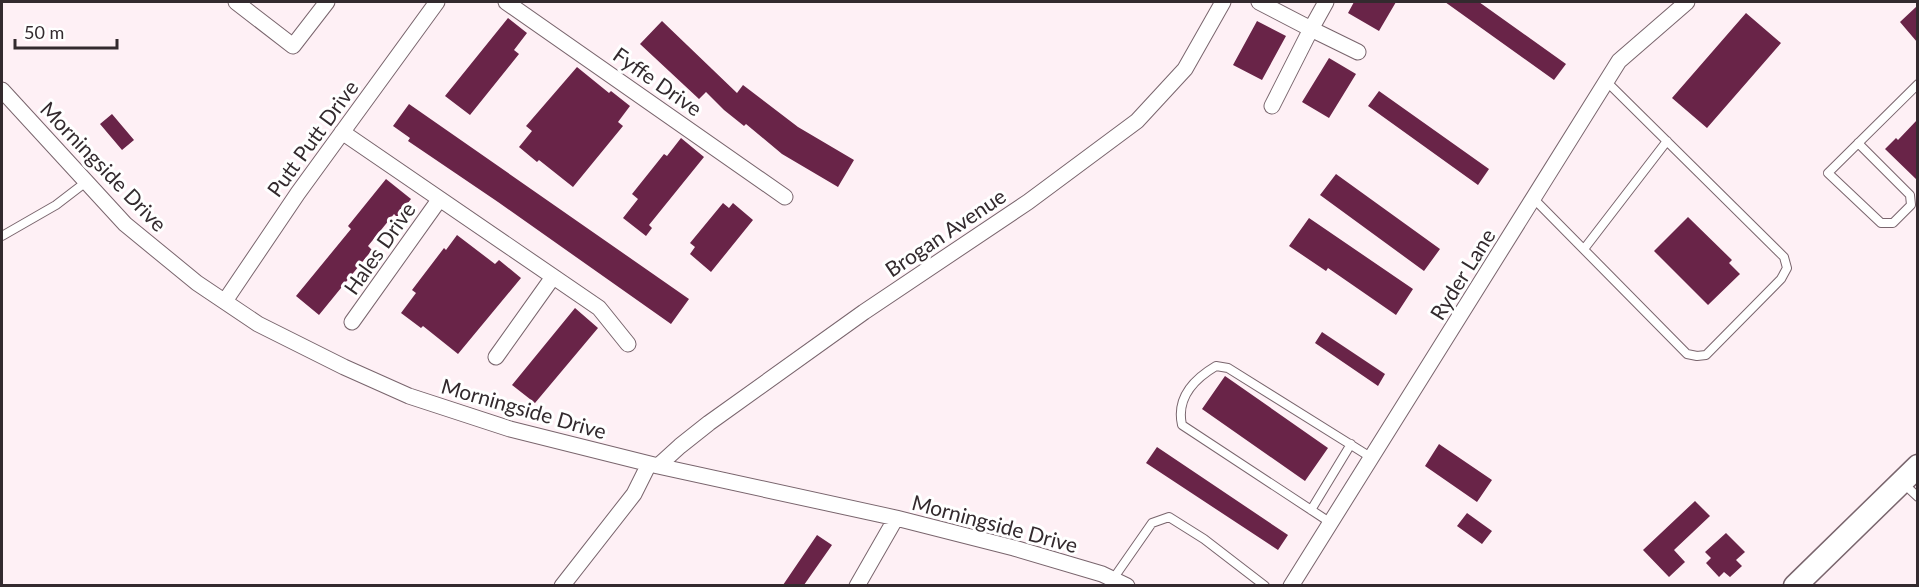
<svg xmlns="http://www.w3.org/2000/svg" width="1919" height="587" font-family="Lato,sans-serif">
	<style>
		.building { fill: #692448 }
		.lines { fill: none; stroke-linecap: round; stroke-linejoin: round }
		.lane-casing { stroke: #79656d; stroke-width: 10 }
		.street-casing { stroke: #79656d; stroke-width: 17 }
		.secondary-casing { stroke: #79656d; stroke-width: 25 }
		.lane { stroke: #fff; stroke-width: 8 }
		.street { stroke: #fff; stroke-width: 15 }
		.secondary { stroke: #fff; stroke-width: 22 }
		.labels { text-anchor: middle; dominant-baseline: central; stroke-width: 6; stroke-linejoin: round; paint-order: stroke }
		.street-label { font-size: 21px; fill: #332a2e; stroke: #fff }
	</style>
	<rect width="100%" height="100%" fill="#fef0f5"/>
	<path class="building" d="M1354,2h42l-17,29 -31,-18z
		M1445,2h34l87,62 -12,16z
		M1917,6v36l-17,-20z
		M1746,13l35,30 -74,85 -35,-30z
		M508,18l19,15 -13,17 5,4 -49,61 -25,-19z
		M662,21l75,72 6,-8 55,42 56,33 -16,27 -56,-33 -36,-30 -2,2 -20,-16 -18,-18 -7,7 -59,-55z
		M1257,21l29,15 -24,44 -29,-15z
		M1329,58l27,16 -27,44 -27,-16z
		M577,67l32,26 2,-2 19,15 -12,16 5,4 -50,61 -34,-27 -2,2 -18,-15 13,-16 -6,-5z
		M1379,91l110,78 -11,16 -110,-79z
		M409,104l280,195 -18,25 -173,-122 -90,-61 2,-3 -17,-12z
		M112,114l22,26 -12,10 -22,-26z
		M1917,120v60l-32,-31 11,-11 2,2z
		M681,138l23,19 -55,68 3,3 -6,8 -23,-18 15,-19 -6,-5 32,-40 3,2z
		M1336,174l104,75 -16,22 -104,-76z
		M386,179l25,20 -14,18 -3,-3 -26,32 4,4 -53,65 -23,-19 55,-67 -3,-3z
		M723,203l6,5 4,-5 20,17 -42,52 -21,-18 5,-7 -5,-4z
		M1688,217l44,43 -3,3 11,11 -32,31 -54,-54z
		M1309,218l104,71 -17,26 -68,-47 -2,3 -37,-25z
		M457,235l38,29 4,-4 22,18 -63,76 -35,-28 -2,2 -20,-15 15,-20 -4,-3 32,-42 2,2z
		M575,308l23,20 -63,75 -23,-18z
		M1322,332l63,42 -7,12 -63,-43z
		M1225,376l103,72 -23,33 -103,-72z
		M1439,444l53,36 -15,22 -52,-36z
		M1157,447l131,88 -10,15 -132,-87z
		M1695,501l15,15 -36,34 11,12 -16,15 -26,-27z
		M1467,513l25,18 -10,13 -25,-18z
		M1726,533l19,19 -9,8 6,6 -12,11 -6,-5 -5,5 -13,-14 5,-5 -6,-6z
		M817,535l15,10 -28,40h-21z"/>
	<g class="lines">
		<defs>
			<path id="lane" d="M1858,143l52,52 1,10 -18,18h-12l-53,-50 90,-89
				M1533,198l154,156 10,2 9,-1 75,-76 6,-11 -3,-11 -178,-176
				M2,236l54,-31 30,-23
				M1584,249l83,-108
				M1903,483l15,14
				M1311,510l40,-66
				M1331,523l-149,-98c-6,-27 12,-46 34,-59l12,2 144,90
				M1113,579l39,-56 17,-6 35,22 61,47"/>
			<path id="street" d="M236,2l57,44 34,-44
				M506,2l279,195
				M1259,2l52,27 -39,77
				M1326,2l-15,27 47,23
				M2,90l123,134 72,59 61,41 86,43 65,29 101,33 148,37 238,52 118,30 88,26 25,12
				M342,132l257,176 29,36
				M225,301l73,-108 139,-191
				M352,322l87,-122
				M496,357l57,-80
				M658,466l22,-20 29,-23 155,-111 164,-110 109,-81 48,-52 38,-67
				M562,586l72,-92 15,-30
				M857,586l39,-68
				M1291,586l328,-525 68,-59"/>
			<path id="secondary" d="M1795,586l123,-120"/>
		</defs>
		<use href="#lane" class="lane-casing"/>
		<use href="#street" class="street-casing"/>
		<use href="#secondary" class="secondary-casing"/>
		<use href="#lane" class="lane"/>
		<use href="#street" class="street"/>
		<use href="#secondary" class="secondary"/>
	</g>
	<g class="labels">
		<g class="street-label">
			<text transform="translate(658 81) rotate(35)">Fyffe Drive</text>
			<text transform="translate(312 138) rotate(-54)">Putt Putt Drive</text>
			<text transform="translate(104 166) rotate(46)">Morningside Drive</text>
			<text transform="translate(945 232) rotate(-34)">Brogan Avenue</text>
			<text transform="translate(379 248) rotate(-55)">Hales Drive</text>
			<text transform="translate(1462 274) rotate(-58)">Ryder Lane</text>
			<text transform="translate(524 408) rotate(16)">Morningside Drive</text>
			<text transform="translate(995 523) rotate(15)">Morningside Drive</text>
		</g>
	</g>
	<rect width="1919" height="587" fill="none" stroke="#332a2e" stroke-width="6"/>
	<path d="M15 39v9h102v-9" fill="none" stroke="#332a2e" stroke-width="3"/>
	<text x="24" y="39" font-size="18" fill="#332a2e" stroke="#ffffff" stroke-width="4.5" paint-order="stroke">50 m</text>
</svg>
